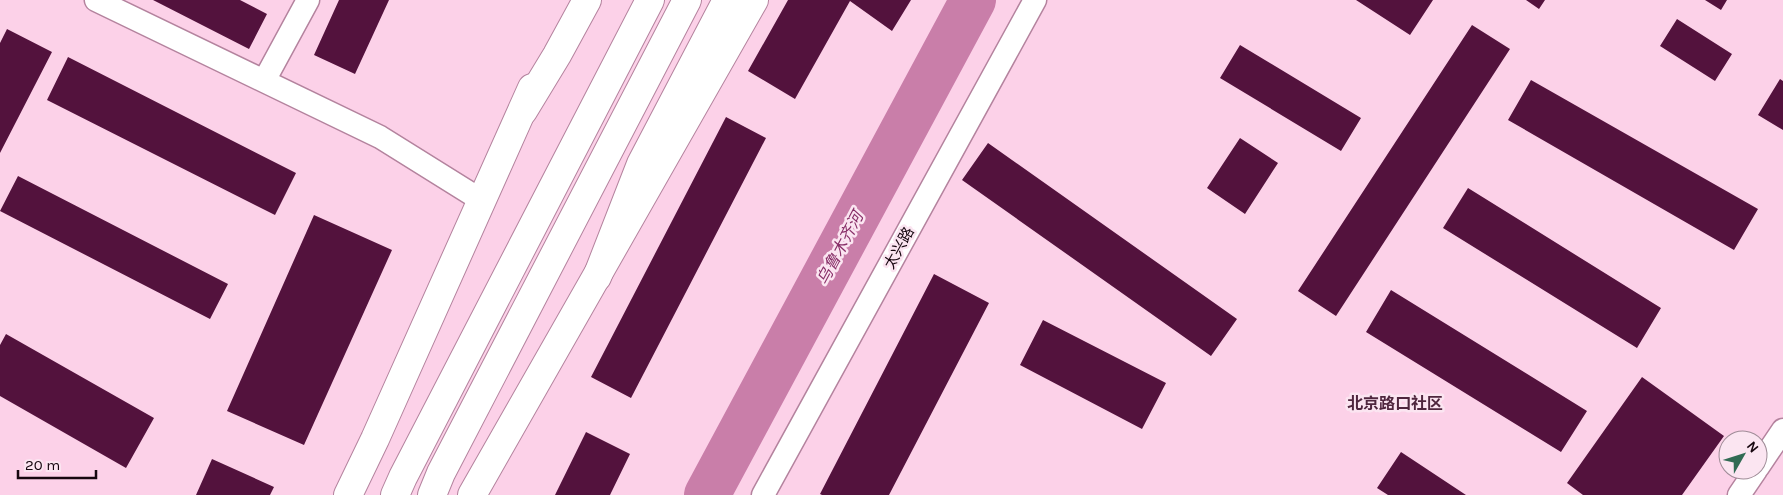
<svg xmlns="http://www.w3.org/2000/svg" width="1783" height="495" font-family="Karla,'Noto Sans SC',sans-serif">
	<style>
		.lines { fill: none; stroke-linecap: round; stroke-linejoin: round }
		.river { stroke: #c97ea9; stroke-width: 46 }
		.building { fill: #53123d }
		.street-casing { stroke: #b4839e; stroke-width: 25 }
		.secondary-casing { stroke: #b4839e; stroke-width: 30 }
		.highway-casing { stroke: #b4839e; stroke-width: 30 }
		.street { stroke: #fff; stroke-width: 22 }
		.secondary { stroke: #fff; stroke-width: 28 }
		.highway { stroke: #fff; stroke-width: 28 }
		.labels { text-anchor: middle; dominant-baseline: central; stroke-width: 5; stroke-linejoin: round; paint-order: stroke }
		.street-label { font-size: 15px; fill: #16060f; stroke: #fbe5f1 }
		.water-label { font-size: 16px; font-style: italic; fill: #882f68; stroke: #fbe5f1 }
		.neighbourhood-label { font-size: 16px; font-weight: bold; fill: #4f263e; stroke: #fbe5f1 }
	</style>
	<rect width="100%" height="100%" fill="#fcd1e8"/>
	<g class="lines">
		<path class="river" d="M707,495l266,-495"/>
	</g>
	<path class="building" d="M153,0h87l27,14 -18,35z
		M339,0h50l-34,74 -41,-19z
		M788,0h123l-19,31 -42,-30 -55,98 -47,-28z
		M1356,0h77l-23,35z
		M1526,0h19l-6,9z
		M1705,0h22l-6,10z
		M1677,19l55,35 -17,27 -55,-35z
		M1472,25l38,24 -174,267 -38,-25z
		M7,29l45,23 -52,101v-110z
		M1240,45l121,73 -20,33 -121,-73z
		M68,57l228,116 -21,42 -228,-115z
		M1780,79l3,2v49l-25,-15z
		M1531,80l227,129 -24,41 -226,-130z
		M726,117l40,21 -135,260 -40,-21z
		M1240,138l38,25 -33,51 -38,-26z
		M988,143l249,176 -26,37 -249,-176z
		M18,176l210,108 -18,35 -210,-108z
		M1468,188l193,120 -24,40 -194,-120z
		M314,215l78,35 -88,195 -77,-34z
		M934,274l55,29 -100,192h-67l-2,-1z
		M1391,290l196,121 -26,41 -195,-120z
		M1043,320l123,63 -24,46 -122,-64z
		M6,334l148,84 -28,50 -126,-72v-51z
		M1642,377l82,59 -42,59h-99l-16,-12z
		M586,432l44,22 -20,41h-55z
		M1401,452l65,43h-78l-11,-7z
		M212,459l62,28 -4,8h-74z"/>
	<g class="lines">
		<defs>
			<path id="street" d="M96,0l284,137 101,63
				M264,81l44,-81
				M1758,467l25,-37
				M763,495l272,-495
				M1739,495l17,-25"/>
			<path id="secondary" d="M348,495l27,-56 157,-351
				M472,495l282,-495"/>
			<path id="highway" d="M523,111l34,-56 30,-55
				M597,277l44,-113 86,-164
				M395,495l8,-18 247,-477
				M432,495l9,-22 246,-473"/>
		</defs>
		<use href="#street" class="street-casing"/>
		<use href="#secondary" class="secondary-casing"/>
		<use href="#highway" class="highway-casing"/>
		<use href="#street" class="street"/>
		<use href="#secondary" class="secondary"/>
		<use href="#highway" class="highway"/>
	</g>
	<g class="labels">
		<g class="street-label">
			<text transform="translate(899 248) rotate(-61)">太兴路</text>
		</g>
		<g class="water-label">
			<text transform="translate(840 248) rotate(-62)">乌鲁木齐河</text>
		</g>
		<g class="neighbourhood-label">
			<text x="1395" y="403">北京路口社区</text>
		</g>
	</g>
	<g transform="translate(1743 455) rotate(51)"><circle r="24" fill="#fbe5f1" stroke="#9f8c97"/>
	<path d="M0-4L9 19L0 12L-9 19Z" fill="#316b54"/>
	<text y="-8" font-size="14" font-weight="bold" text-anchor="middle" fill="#16060f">N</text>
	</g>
	<path d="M18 470v8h78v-8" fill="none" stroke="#16060f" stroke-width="2.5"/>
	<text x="25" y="470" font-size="15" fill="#16060f" stroke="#fbe5f1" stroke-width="4" paint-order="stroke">20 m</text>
</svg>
